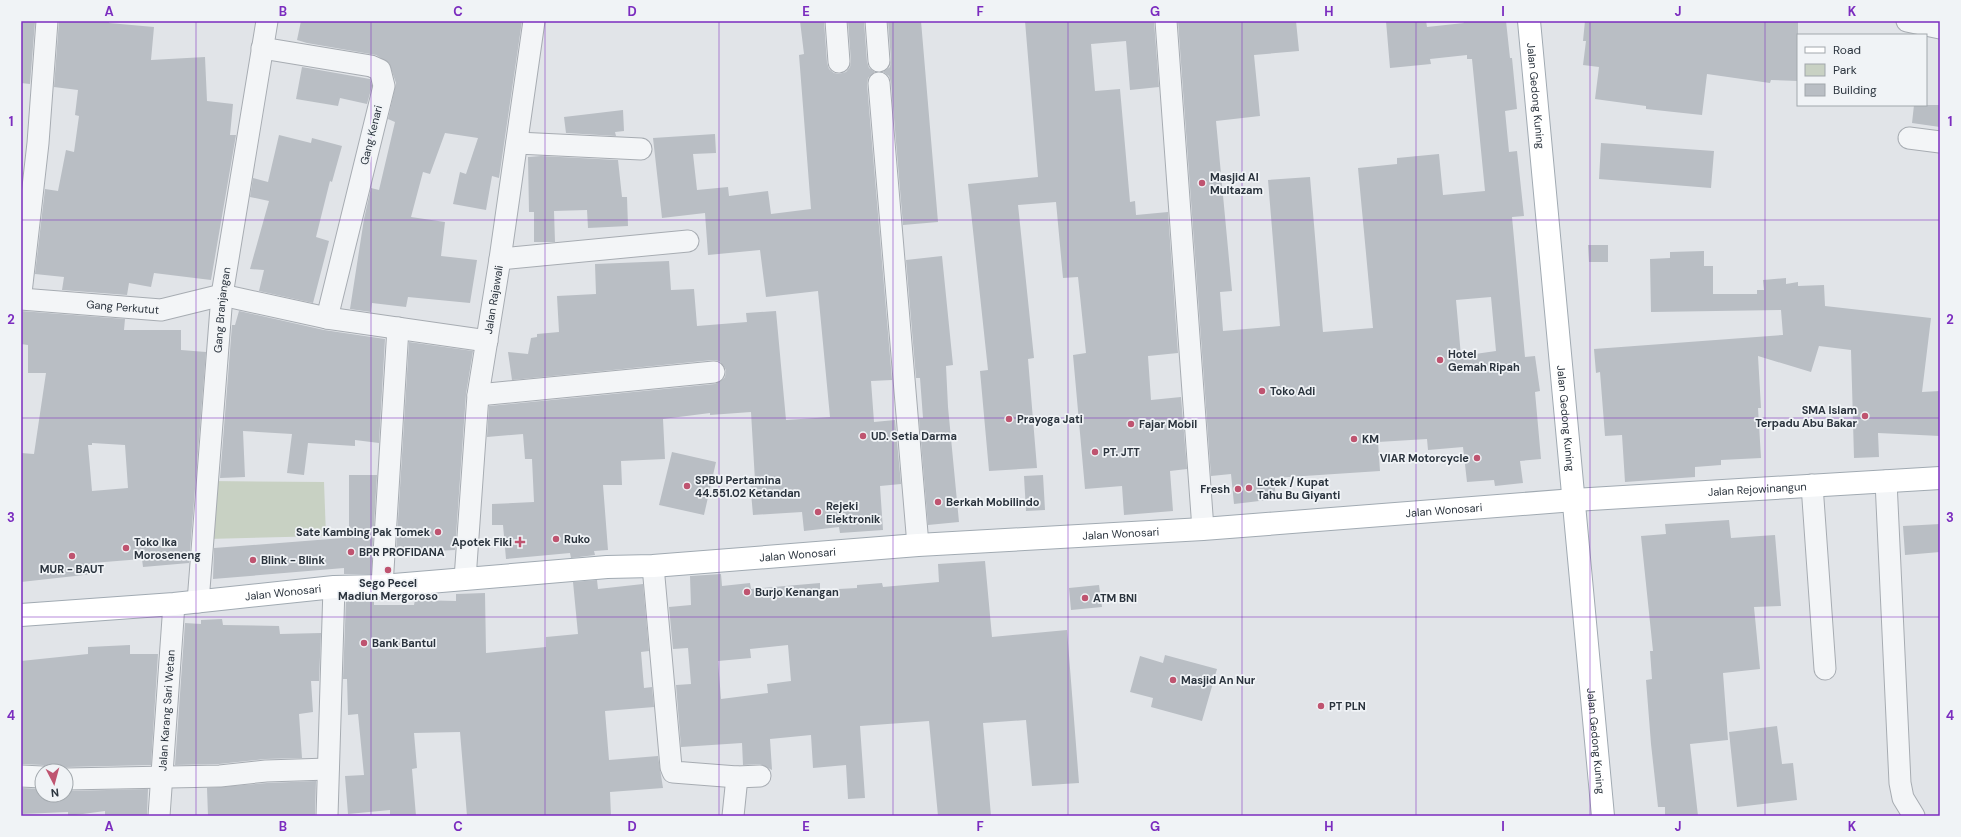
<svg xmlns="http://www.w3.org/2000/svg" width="1961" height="837" font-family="'DM Sans',sans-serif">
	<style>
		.green { fill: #c8d1c3 }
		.building { fill: #b9bec4; fill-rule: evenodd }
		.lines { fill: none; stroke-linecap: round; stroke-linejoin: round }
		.minor-casing { stroke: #a7acb2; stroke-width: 23 }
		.major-casing { stroke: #a1aab2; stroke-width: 24 }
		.minor { stroke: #f3f5f7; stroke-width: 21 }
		.major { stroke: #fff; stroke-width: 22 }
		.grid { fill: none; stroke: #7b2cbf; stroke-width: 1; stroke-opacity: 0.55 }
		.poi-dot { fill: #bf5470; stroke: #f0f3f6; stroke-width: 1.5 }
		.labels { text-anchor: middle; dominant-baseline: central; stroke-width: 3.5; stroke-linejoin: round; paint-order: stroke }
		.street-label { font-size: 11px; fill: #2b343e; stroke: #f0f3f6 }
		.poi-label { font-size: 11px; font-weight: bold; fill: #2b343e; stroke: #f0f3f6; text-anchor: start }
		.neatline { fill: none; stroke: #7b2cbf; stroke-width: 1.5 }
		.grid-label { font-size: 13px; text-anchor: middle; font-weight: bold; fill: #7b2cbf }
	</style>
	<rect width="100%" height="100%" fill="#e1e4e8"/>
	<path class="green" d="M209,481l115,1 2,54 -119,3z"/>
	<path class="building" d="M59,21h50v2l45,4 -3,33 54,-3 2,44 26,3 -3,31h6l-25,145 -57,-7 -3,14 -22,-4 -2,12 -65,-5 2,-13 -29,-3 10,-85 13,2 8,-41 8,2 5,-36 -4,-1 3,-25 -24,-3z
		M301,21h221l-23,157 -7,-2 -6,34 -33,-6 7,-32 6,2 12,-36 -33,-5 -15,41 -7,-2 -12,45 34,5 -4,34 36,4 -7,43 -62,-6 -2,10 -34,-4 -1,9 -21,-3 14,-90 7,-31 8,2 16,-68 -7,-3 8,-36 -7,-20 -13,-8 -69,-12 -10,-3z
		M800,21h24l3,42 2,6 5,4 5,1 7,-2 4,-5 1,-5 -3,-41h16l3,41 2,6 6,4 -7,6 -1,6 25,296 -21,1 3,41 21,-2 6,64 -21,2 3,44 -43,3 -1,-6 -35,4 -2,-19 -49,3 -3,-34h5l-4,-69 -41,3v-2l-47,6 2,40 -44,2 1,24h-19l5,65 -14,1 1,4 -24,3 -1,-5 -64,6 -3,-34h-11v-21l42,-2 -2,-43h-7l-2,-25 -36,3 2,-31 226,-22 6,-3 4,-4 1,-7 -3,-5 -4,-4 -6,-1 -201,20 -4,-28 20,2 3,-16 6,-1v-3l22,-2 -2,-36 39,-2 -1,-30 74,-3 2,29 23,-1 3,37 50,-4 -1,-9 30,-2 10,109 44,-3 -12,-126 -52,6 -6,-47 -52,5 -3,-42 -43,5 -9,-80 62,-4 1,19 -23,1 4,36 31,-3 1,9 39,-5 3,23 40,-5 -12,-154 5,-1z
		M888,21h33l17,201 -35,3 -12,-143 -2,-6 -6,-4 7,-5 1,-7z
		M1025,21h129l5,66 -29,3 -4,-49 -35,3 4,47 25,-2 10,113 5,-1 1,14 32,-3 10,141 -30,3 3,44 30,-3 6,72 -17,2 3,40 -49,4 -2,-29 -37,3 -12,-134 13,-2 -8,-76 -15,1 -7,-76 -38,3 16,153 -6,1 9,109 -48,3 -9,-100 8,-1 -20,-186 70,-7z
		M1178,21h118l3,30 -45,4 6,61 -44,5 16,170 -12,1 3,39 57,-5 -12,-146 42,-3 13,155 50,-4 -15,-160 39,-4v-6l42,-4 4,41 42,-4 -13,-132h-5v-4l-37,4 1,5 -41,4 -4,-47h40l1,6 37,-4 -1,-2h43l4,37h2l5,51 -12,2 4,41 8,-1 7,65 -12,1 13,140 10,-1 5,35 -5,1 6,67 -21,2 3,22 -28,3 -1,-6 -27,2 -4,-35 -35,3 -1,-11 -49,3 2,29 -106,7 2,21 -42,5 -3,-30 -20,2zM1491,297l5,54 -35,5 -5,-56z
		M1585,21h213v60l-27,-1 -1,3 -63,-9 -5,41 -56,-6v-3l-51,-7 4,-32 -16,-2 3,-24h-3z
		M21,22h14l-5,62 -9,-1z
		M302,67l68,12 2,7 -5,18 -27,-6 -2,8 -42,-7z
		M1914,105h26v22l-28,-4z
		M623,110l1,21 -9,1 1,4 -50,-3 -2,-16z
		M279,135l32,8 1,-5 30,8 -10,36 -2,-1 -14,56 13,4 -16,62 -54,-12 5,-21 -14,-1 19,-68 -19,-4 3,-19 15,4z
		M1601,143l113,8 -3,37 -112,-9z
		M541,156l77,4 4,37h5l1,29 -40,2 -1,-18 -33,1 1,31h-21v-30h-5l-1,-55z
		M1588,245h20v17h-19z
		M1704,251v15h9v28h44v-4h7l-1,-10 23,-2v6l12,-2v4l26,-1 1,21 106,12 -9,74 18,-1v45l-62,-3 1,24 -25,1 -3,-108 -32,-4 -8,26 -53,-16 3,52h-3l3,50 -40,2v5l-26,2v10l-70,5 -3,-47 -17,1 -5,-64 -4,1 -2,-24 189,-14 -2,-25 -130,2 -1,-53 20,-1v-6z
		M942,256l11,109 -7,1 2,41 11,115 -31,3 -9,-107h4l-3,-40h-4l-10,-118z
		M21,311l104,8 -1,11h57v20l25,2 -17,211 -46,4 -1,-8 -50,4 1,11 -72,8v-129l13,1 12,-81h-18v-28l-7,-1zM92,443l33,2 3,43 -36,3 -4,-46h4z
		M239,311l85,19 61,9 -6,104 -24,-3v6l-47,-3 -4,32 -17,-2 5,-39 -49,-3 2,46 -25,1 12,-153h3z
		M409,342l64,9 -7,43 -11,156 -59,3z
		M672,452l44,10 -12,53 -45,-10z
		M349,475h28l-6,99h-27v-6l-131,11 1,-31 129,-10v-8h6z
		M1043,475l2,35 -19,1 -2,-35z
		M1729,520l2,18 44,-3 6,71 -27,1 6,62 -37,4 5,67 -38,4 8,72h-33v-9h-7l-7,-63 -5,-64 6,-1 -2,-28h3l-12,-115 25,-2 -1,-10z
		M1940,524v28l-35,3 -2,-29z
		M985,561l7,76 75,-7 12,153 -47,3 -6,-66 -43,3 8,93h-53l-9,-95 -69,5 5,72 -17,1 -2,-34 -33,3 -2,-33 -41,4 2,31 -12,-6 -17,1 -1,-22 -61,4 -5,-62 15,-1 -3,-36 -15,1 -4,-42 22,-2 -1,-29 31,-2 1,12 28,-3 1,6 69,-6v7l37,-2v-3l25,-2 1,4 56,-5 -1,-18zM788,645l3,36 -24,3 1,9 -47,6 -3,-38 33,-3 -1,-9z
		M597,580l1,9 45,-5 6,67 -8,1 3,36 8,-1 2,20 -49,4 4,49 49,-4 5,32 -53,4 1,24h-144l-7,-84 -46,1 3,35 -5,1 4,47h-26v-6l-42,4 -3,-38 19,-1 -6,-61 -10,1 -1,-36h-4l3,-80h28v6h40l1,-5 41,1v-7l29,-1 1,60 60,-6v-10l32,-3 -5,-52z
		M1099,585l3,22 -31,3 -2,-22z
		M222,619l1,6 56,1 1,8 41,-1 -2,48h-8l2,31 -14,2 3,44 -37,1 -46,5 -44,1 10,-142 16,1v-4z
		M130,645v9h28l-7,111 -85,2 -8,4h-6l-9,-6 -22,-1v-103l67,-7v-7z
		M1165,655l52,14 -15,52 -51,-14 2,-9 -23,-6 10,-36 23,7z
		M1777,726l5,38 11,-1 4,37 -60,7 -8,-75z
		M316,781l-1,35h-107l-1,-28 60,-5z
		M21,788l21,1v6h24v-4l82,-2 -1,27h-42v-5l-37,5v-4l-47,2z"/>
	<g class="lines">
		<defs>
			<g id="minor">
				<path d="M836,21l3,41"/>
				<path d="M876,21l3,40"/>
				<path d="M1166,21l37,508"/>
				<path d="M1907,21l33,7"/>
				<path d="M262,48l109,18 9,4 4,16 -57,232"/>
				<path d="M879,83l39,462"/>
				<path d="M1909,138l31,4"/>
				<path d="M517,143l124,6"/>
				<path d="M500,259l188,-18"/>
				<path d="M21,293l17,-150 9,-122"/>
				<path id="s1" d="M21,299l140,11 61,-15 105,23 160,23"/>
				<path d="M478,395l236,-23"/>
				<path d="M1886,481l14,302 3,15 11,18"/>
				<path d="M1812,485l13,184"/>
				<path d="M653,566l18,201 2,5 64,5 23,-1"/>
				<path id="s2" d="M465,579l13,-184 22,-136 34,-238"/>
				<path d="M382,586l16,-258"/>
				<path id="s3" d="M198,602l24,-307 45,-274"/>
				<path d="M21,776l21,1"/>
				<path d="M66,779l154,-3 46,-5 62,-2"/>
				<path id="s4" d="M159,816l15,-212"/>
				<path d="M327,816l7,-229"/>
				<path d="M733,816l4,-39"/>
			</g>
			<g id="major">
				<path id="s5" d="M1529,21l74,795"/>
				<path id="s6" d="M21,615l153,-11 160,-17 48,-1 225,-19 46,-1 265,-21 285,-16 371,-29 366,-22"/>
			</g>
		</defs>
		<use href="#minor" class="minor-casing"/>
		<use href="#major" class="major-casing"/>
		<use href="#minor" class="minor"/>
		<use href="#major" class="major"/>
	</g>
	<path class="grid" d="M196,21v795M371,21v795M545,21v795M719,21v795M893,21v795M1068,21v795M1242,21v795M1416,21v795M1590,21v795M1765,21v795M21,220h1919M21,418h1919M21,617h1919"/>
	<g class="poi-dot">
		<circle cx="1202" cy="183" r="4"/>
		<circle cx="1440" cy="360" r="4"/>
		<circle cx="1262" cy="391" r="4"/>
		<circle cx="1865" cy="416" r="4"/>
		<circle cx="1009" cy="419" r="4"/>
		<circle cx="1131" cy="424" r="4"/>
		<circle cx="863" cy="436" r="4"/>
		<circle cx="1354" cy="439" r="4"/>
		<circle cx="1095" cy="452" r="4"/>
		<circle cx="1477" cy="458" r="4"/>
		<circle cx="687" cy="486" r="4"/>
		<circle cx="1249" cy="488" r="4"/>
		<circle cx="1238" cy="489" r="4"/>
		<circle cx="938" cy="502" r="4"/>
		<circle cx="818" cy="512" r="4"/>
		<circle cx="438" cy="532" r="4"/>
		<circle cx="556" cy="539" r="4"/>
		<path d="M518 536h4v4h4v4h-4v4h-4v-4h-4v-4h4z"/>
		<circle cx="126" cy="548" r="4"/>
		<circle cx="351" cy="552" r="4"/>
		<circle cx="72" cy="556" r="4"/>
		<circle cx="253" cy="560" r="4"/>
		<circle cx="388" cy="570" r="4"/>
		<circle cx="747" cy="592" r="4"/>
		<circle cx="1085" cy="598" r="4"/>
		<circle cx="364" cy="643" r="4"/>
		<circle cx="1173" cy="680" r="4"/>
		<circle cx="1321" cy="706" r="4"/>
	</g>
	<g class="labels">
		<g class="street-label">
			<text stroke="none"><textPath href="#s5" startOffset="75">Jalan Gedong Kuning</textPath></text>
			<text transform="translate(371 135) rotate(-76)">Gang Kenari</text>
			<text stroke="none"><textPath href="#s2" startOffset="281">Jalan Rajawali</textPath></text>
			<text stroke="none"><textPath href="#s1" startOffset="102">Gang Perkutut</textPath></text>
			<text stroke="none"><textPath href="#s3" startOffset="293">Gang Branjangan</textPath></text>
			<text stroke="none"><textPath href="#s5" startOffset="399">Jalan Gedong Kuning</textPath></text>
			<text stroke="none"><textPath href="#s6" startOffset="1741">Jalan Rejowinangun</textPath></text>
			<text stroke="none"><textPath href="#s6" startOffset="1427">Jalan Wonosari</textPath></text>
			<text stroke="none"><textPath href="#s6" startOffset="1103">Jalan Wonosari</textPath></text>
			<text stroke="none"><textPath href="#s6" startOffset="779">Jalan Wonosari</textPath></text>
			<text stroke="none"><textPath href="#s6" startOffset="263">Jalan Wonosari</textPath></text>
			<text stroke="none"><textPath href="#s4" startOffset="106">Jalan Karang Sari Wetan</textPath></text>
			<text stroke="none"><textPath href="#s5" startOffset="723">Jalan Gedong Kuning</textPath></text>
		</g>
		<g class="poi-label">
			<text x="1210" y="177">Masjid Al<tspan x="1210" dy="13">Multazam</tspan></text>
			<text x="1448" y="354">Hotel<tspan x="1448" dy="13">Gemah Ripah</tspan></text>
			<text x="1270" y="391">Toko Adi</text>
			<text x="1857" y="410" text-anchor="end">SMA Islam<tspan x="1857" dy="13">Terpadu Abu Bakar</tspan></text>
			<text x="1017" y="419">Prayoga Jati</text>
			<text x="1139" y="424">Fajar Mobil</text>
			<text x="871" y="436">UD. Setia Darma</text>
			<text x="1362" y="439">KM</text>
			<text x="1103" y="452">PT. JTT</text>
			<text x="1469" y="458" text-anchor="end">VIAR Motorcycle</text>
			<text x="695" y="480">SPBU Pertamina<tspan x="695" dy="13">44.551.02 Ketandan</tspan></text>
			<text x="1257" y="482">Lotek / Kupat<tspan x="1257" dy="13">Tahu Bu Giyanti</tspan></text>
			<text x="1230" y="489" text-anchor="end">Fresh</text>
			<text x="946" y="502">Berkah Mobilindo</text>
			<text x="826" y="506">Rejeki<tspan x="826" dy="13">Elektronik</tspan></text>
			<text x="430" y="532" text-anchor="end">Sate Kambing Pak Tomek</text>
			<text x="564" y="539">Ruko</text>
			<text x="134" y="542">Toko Ika<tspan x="134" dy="13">Moroseneng</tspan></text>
			<text x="512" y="542" text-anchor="end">Apotek Fiki</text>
			<text x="359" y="552">BPR PROFIDANA</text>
			<text x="261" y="560">Blink - Blink</text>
			<text x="72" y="569" text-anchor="middle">MUR - BAUT</text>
			<text x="388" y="583" text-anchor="middle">Sego Pecel<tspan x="388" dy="13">Madiun Mergoroso</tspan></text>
			<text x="755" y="592">Burjo Kenangan</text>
			<text x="1093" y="598">ATM BNI</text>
			<text x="372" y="643">Bank Bantul</text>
			<text x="1181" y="680">Masjid An Nur</text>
			<text x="1329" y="706">PT PLN</text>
		</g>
	</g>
	<rect width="1961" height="837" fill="none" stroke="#f0f3f6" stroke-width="44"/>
	<rect x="1797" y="34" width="130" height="72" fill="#f0f3f6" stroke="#a1a7ac"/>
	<rect x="1805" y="47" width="20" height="6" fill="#ffffff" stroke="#a1a7ac"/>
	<text x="1833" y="54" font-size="12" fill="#2b343e">Road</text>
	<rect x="1805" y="64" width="20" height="12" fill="#c8d1c3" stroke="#a1a7ac"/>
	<text x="1833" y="74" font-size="12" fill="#2b343e">Park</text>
	<rect x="1805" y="84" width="20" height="12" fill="#b9bec4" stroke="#a1a7ac"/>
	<text x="1833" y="94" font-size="12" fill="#2b343e">Building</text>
	<g transform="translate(54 783) rotate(174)"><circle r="19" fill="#f0f3f6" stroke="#a1a7ac"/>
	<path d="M0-3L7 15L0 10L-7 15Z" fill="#bf5470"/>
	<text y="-6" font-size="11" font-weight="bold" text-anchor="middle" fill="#2b343e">N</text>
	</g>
	<rect x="22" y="22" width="1917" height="793" class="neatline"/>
	<g class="grid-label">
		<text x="109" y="16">A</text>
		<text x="283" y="16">B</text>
		<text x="458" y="16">C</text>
		<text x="632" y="16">D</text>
		<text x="806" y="16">E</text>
		<text x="980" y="16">F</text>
		<text x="1155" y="16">G</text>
		<text x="1329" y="16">H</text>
		<text x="1503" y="16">I</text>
		<text x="1678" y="16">J</text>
		<text x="1852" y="16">K</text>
		<text x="11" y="126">1</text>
		<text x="1950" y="126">1</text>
		<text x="11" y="324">2</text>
		<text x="1950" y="324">2</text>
		<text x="11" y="522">3</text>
		<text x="1950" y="522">3</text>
		<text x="11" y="720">4</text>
		<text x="1950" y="720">4</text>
		<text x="109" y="831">A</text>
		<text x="283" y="831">B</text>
		<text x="458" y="831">C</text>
		<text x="632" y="831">D</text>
		<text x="806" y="831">E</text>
		<text x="980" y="831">F</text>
		<text x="1155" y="831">G</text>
		<text x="1329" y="831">H</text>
		<text x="1503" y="831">I</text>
		<text x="1678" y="831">J</text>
		<text x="1852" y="831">K</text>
	</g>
</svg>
